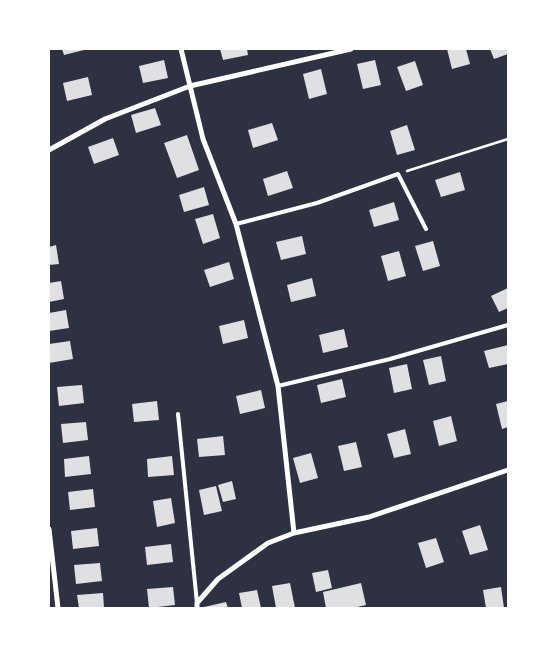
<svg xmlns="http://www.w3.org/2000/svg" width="557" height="657" font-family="'PT Serif',serif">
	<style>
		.building { fill: #e0e0e3 }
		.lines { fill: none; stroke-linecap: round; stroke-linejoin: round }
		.path { stroke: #fff; stroke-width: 2.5 }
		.service { stroke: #fff; stroke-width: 4 }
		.minor { stroke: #fff; stroke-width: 5 }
	</style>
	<rect width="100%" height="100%" fill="#2d3142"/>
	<path class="building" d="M62,49h26l-24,6z
		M220,49h27l1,6 -25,5z
		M447,49h19l4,15 -18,5z
		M490,49h18v5l-14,5z
		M164,60l4,18 -25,5 -4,-17z
		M375,60l6,25 -18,4 -6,-25z
		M415,61l8,24 -17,6 -9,-24z
		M321,69l6,25 -18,5 -6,-25z
		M88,77l4,18 -25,6 -4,-18z
		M155,108l6,17 -25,8 -5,-18z
		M272,123l6,17 -25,8 -5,-18z
		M407,125l8,25 -18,5 -7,-24z
		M187,135l12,35 -22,8 -13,-35z
		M113,138l6,17 -25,9 -6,-17z
		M287,171l6,17 -25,8 -5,-17z
		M460,172l5,18 -24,7 -6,-17z
		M204,187l5,18 -25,7 -5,-17z
		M394,202l5,18 -25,7 -5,-17z
		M213,214l7,24 -17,6 -8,-25z
		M302,236l4,18 -25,6 -5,-18z
		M433,241l7,25 -17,5 -8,-25z
		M56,245l3,19 -10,1v-18z
		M399,251l7,25 -18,5 -7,-25z
		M229,262l5,17 -24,8 -6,-17z
		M312,278l4,18 -25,6 -4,-17z
		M61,281l3,18 -15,3v-19z
		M508,288v20l-9,4 -8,-16z
		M66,310l3,18 -20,3v-18z
		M244,320l4,18 -25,6 -4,-18z
		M344,329l4,18 -25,6 -4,-18z
		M70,341l3,18 -24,4v-19z
		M508,345v19l-19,4 -5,-17z
		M441,356l5,25 -17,4 -6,-25z
		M407,364l5,25 -18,4 -5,-25z
		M342,379l4,18 -25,6 -4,-18z
		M82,385l2,18 -25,3 -2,-19z
		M261,390l4,18 -25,6 -4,-18z
		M157,401l2,19 -25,2 -2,-18z
		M508,401v26l-6,2 -6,-25z
		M451,416l6,25 -18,5 -6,-25z
		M86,422l2,18 -25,3 -2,-19z
		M405,429l6,25 -17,4 -7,-24z
		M223,436l2,19 -26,2 -2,-18z
		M356,442l6,25 -18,4 -6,-25z
		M311,453l7,25 -18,5 -7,-25z
		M89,456l2,18 -26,3 -1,-18z
		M172,456l2,19 -26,2 -1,-18z
		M232,481l4,18 -13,3 -5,-17z
		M216,486l6,25 -18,4 -5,-25z
		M93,489l2,18 -25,3 -2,-18z
		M171,498l4,25 -18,4 -4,-26z
		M480,525l8,25 -18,5 -8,-24z
		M97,528l2,18 -26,3 -2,-18z
		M436,538l8,24 -18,6 -8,-25z
		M171,544l2,18 -26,3 -2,-18z
		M100,563l2,18 -26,3 -2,-19z
		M328,570l4,18 -16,4 -4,-19z
		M290,583l5,25h-19l-4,-22z
		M361,583l5,22 -13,3h-27l-3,-16z
		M173,587l2,18 -26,3 -2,-19z
		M501,587l3,21h-18l-3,-18z
		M257,590l4,18h-19l-3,-15z
		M103,593l1,15h-25l-2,-13z
		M226,602l2,6h-24v-1z"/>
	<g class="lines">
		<path class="path" d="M407,171l101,-32"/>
		<path class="service" d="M236,224l81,-21 81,-29 28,55
			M278,386l112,-27 118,-34
			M178,414l19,189"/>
		<path class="minor" d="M181,49l22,90 33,85 42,162 16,147
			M49,150l56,-31 85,-33 161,-37
			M49,529l9,79
			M197,608v-5l21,-24 50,-36 26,-10 75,-16 139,-47"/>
	</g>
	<rect width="557" height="657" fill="none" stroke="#ffffff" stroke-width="100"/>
</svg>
